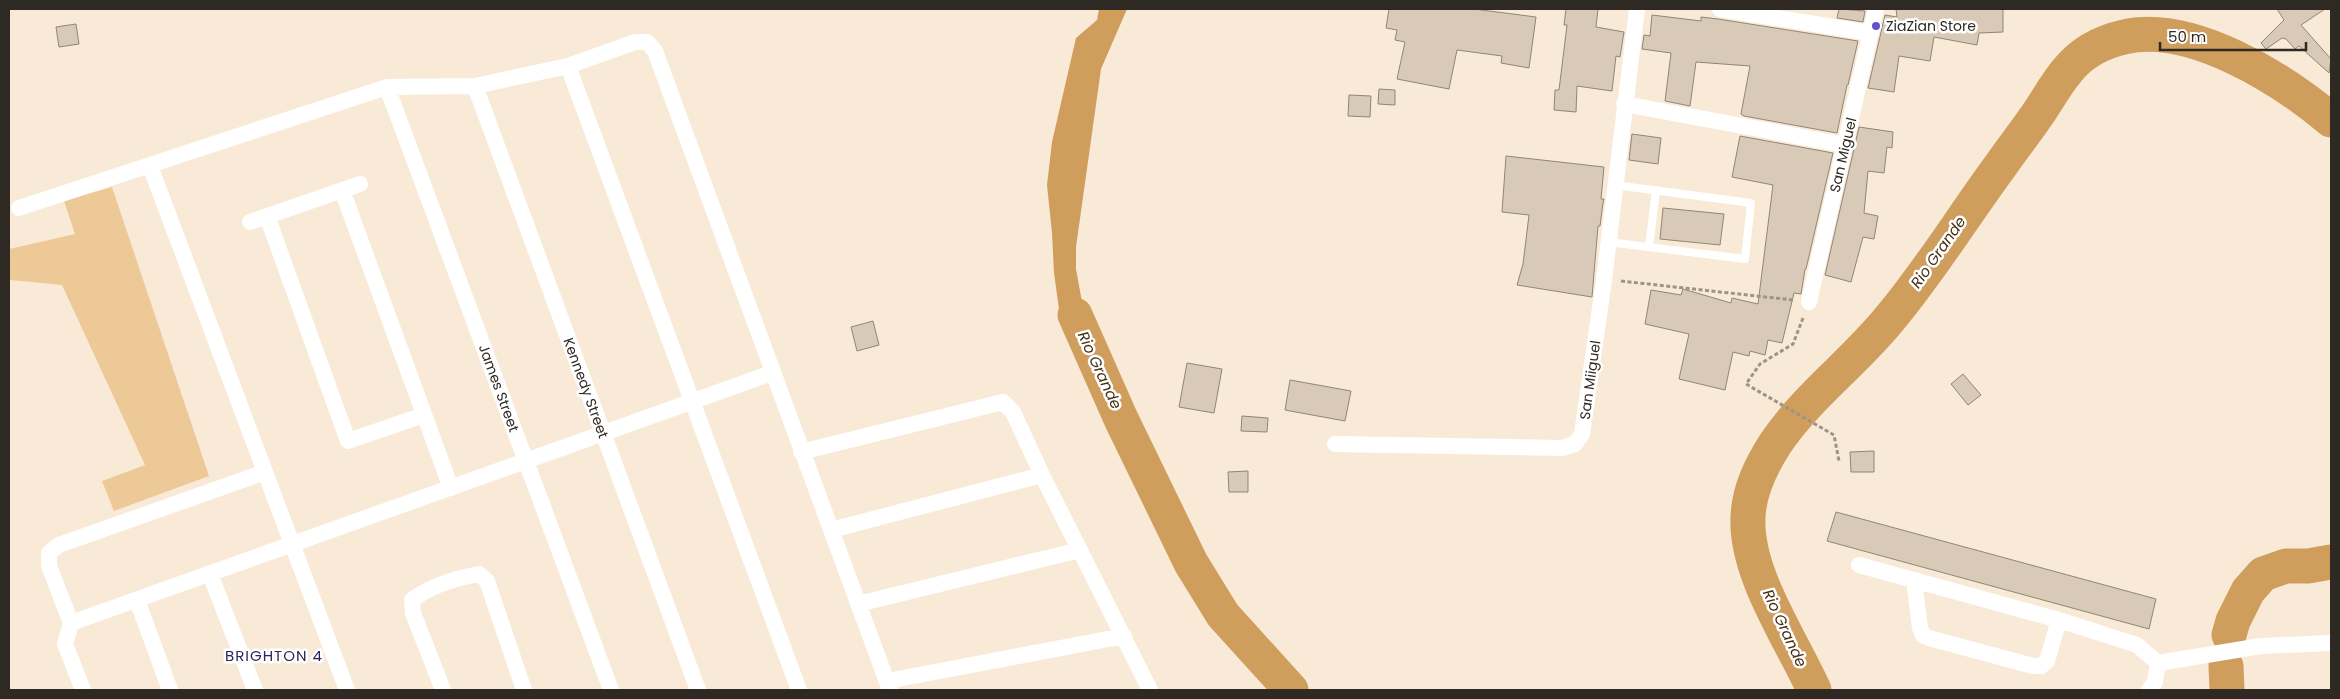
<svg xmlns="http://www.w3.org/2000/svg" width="2340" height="699" font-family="Poppins,sans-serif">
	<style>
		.green { fill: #eec998 }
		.water { fill: #cf9e5d }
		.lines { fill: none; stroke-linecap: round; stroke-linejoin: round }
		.river { stroke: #cf9e5d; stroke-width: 35 }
		.building { fill: #d8cab7; stroke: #928574 }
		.path { stroke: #9e9486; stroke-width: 3; stroke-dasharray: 4 2.5; stroke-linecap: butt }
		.service { stroke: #fff; stroke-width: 8 }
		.minor { stroke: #fff; stroke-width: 16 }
		.poi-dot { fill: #6354cd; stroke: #fff; stroke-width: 2 }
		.labels { text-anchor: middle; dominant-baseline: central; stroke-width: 5; stroke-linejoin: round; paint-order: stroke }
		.poi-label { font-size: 14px; fill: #2e2922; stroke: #fff; text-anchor: start }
		.street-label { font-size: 14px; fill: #2e2922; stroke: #fff }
		.water-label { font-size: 15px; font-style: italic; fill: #453013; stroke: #fff }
		.neighbourhood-label { font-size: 15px; letter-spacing: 1px; fill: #2c2560; stroke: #fff }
	</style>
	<rect width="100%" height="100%" fill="#f9ead7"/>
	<path class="green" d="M112,187l97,289 -95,35 -12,-30 43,-16 -83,-180 -52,-5 -1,-31 66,-15 -11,-33z"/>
	<path class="water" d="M1099,9h28l-26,60 -25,178v22l8,44 22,42 -25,8 -22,-54 -5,-36 -2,-40 -5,-48 5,-43 24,-104 21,-18z"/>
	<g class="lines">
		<path class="river" d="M1075,315l46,104 70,144 32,52 68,75
			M2229,635l4,-14 15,-30 15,-17 23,-8h22l23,-4
			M2226,666l1,24
			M1814,690c-23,-51 -69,-117 -66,-173 1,-27 13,-51 27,-73 32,-48 80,-82 116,-127 40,-48 73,-102 110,-152 11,-16 23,-31 34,-47 11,-15 20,-33 32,-47 14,-18 35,-29 57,-34 67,-16 158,42 207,83"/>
	</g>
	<path class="building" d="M1389,9h85l62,8 -7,51 -28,-5 1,-7 -45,-6 -8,39 -52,-10 8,-37 -10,-2 2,-10 -11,-2z
		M1566,9h32l-2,18 28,5 -4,25 -4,-1 -4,35 -35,-5 -1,26 -22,-2 1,-20h4l8,-65h-3z
		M1839,9l26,2 -2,11 -26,-4z
		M1896,9h107v23l-24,1 -2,12 -43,-8 -4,24 -31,-5 -5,36 -26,-4 17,-73 12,2z
		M2277,9h48l-24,16 30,34 -2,14 -30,-27 -4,3 -9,-10 -4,-1 -16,11 -5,-6 23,-23z
		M1652,15l49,6v-4l17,2 140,22 -10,44h-1l-10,48 -93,-17 -3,-2 9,-48 -54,-4 -6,44 -25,-5 6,-48 -29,-4 2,-14 6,1z
		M76,24l3,20 -20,3 -3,-20z
		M1379,89l16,1v15l-17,-1z
		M1349,95l22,1 -1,21 -22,-1z
		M1859,127l34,5 -1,16 -5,-1 -3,26 -16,-2 -4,42 14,3 -4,23 -11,-2 -12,45 -26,-7z
		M1632,134l29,4 -3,26 -29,-4z
		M1740,136l93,17 -27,116h-1l-4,25 -7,-1 -12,50 -14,-3 -3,15 -15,-4 -1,5 -16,-4 -8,38 -46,-11 10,-45 -44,-10 6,-34 30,5 2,-6 48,14 1,-5 26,6 15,-119 -41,-8z
		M1506,156l98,11 -3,32h3l-1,4 -3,23h-2l-6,71 -75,-12 6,-21 6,-49 -27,-3z
		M1663,208l61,6 -4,31 -60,-6z
		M873,321l6,24 -22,6 -6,-24z
		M1187,363l35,6 -8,44 -35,-6z
		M1963,374l18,21 -13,10 -17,-21z
		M1290,380l61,11 -6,30 -60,-11z
		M1242,416l26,2 -1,14 -26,-1z
		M1874,451v21h-23l-1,-20z
		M1248,471v21h-19l-1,-20z
		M1836,512l320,87 -7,30 -322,-88z"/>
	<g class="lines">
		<path class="path" d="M1621,281l172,19
			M1803,318l-10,26 -33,20 -14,20 88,51 5,26"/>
		<path class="service" d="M1608,242l137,17 6,-56 -136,-18
			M1649,247l7,-57"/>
		<path class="minor" d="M1720,9l151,24
			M568,66l231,624
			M475,86l223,604
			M387,87l224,603
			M1624,104l221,41
			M150,166l197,524
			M342,190l109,298
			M19,208l368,-121 88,-1 93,-20 67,-24h12l8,9 235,639
			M267,216l81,225 76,-26
			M250,222l110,-38
			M1809,302l67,-293
			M1335,444l227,4 13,-4 7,-10 22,-154 33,-271
			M801,452l202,-50 10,10 29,63 108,215
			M831,530l211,-55
			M1859,565l200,55 78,25 21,18
			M210,574l45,116
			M1914,580l6,48 3,7 6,3 104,28h8l6,-5 12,-41
			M137,600l33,90
			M858,604l222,-54
			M71,623l701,-250
			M2158,663l103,-17 70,-3
			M887,681l237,-45
			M83,690l-18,-46 6,-21 -22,-57v-13l10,-8 206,-73
			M443,690l-30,-77 -1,-13c18,-14 45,-22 67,-26l8,7 37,109
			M2149,690l6,-8 3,-19"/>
	</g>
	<circle class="poi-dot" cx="1876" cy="26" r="5"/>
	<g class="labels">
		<g class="poi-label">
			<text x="1886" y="26">ZiaZian Store</text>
		</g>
		<g class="street-label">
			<text transform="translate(1843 155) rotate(-77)">San Miguel</text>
			<text transform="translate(1590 380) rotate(-82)">San Miiguel</text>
			<text transform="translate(499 388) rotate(70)">James Street</text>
			<text transform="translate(586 388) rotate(70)">Kennedy Street</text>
		</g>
		<g class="water-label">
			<text transform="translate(1938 252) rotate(-55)">Rio Grande</text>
			<text transform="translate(1100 370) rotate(65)">Rio Grande</text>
			<text transform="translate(1785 628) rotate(65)">Rio Grande</text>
		</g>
		<g class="neighbourhood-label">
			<text x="274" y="655">BRIGHTON 4</text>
		</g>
	</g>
	<rect width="2340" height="699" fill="none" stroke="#2e2922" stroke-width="20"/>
	<path d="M2160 42v8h146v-8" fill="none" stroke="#2e2922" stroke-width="2.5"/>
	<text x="2168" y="42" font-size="15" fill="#2e2922" stroke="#ffffff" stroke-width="4" paint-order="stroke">50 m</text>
</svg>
